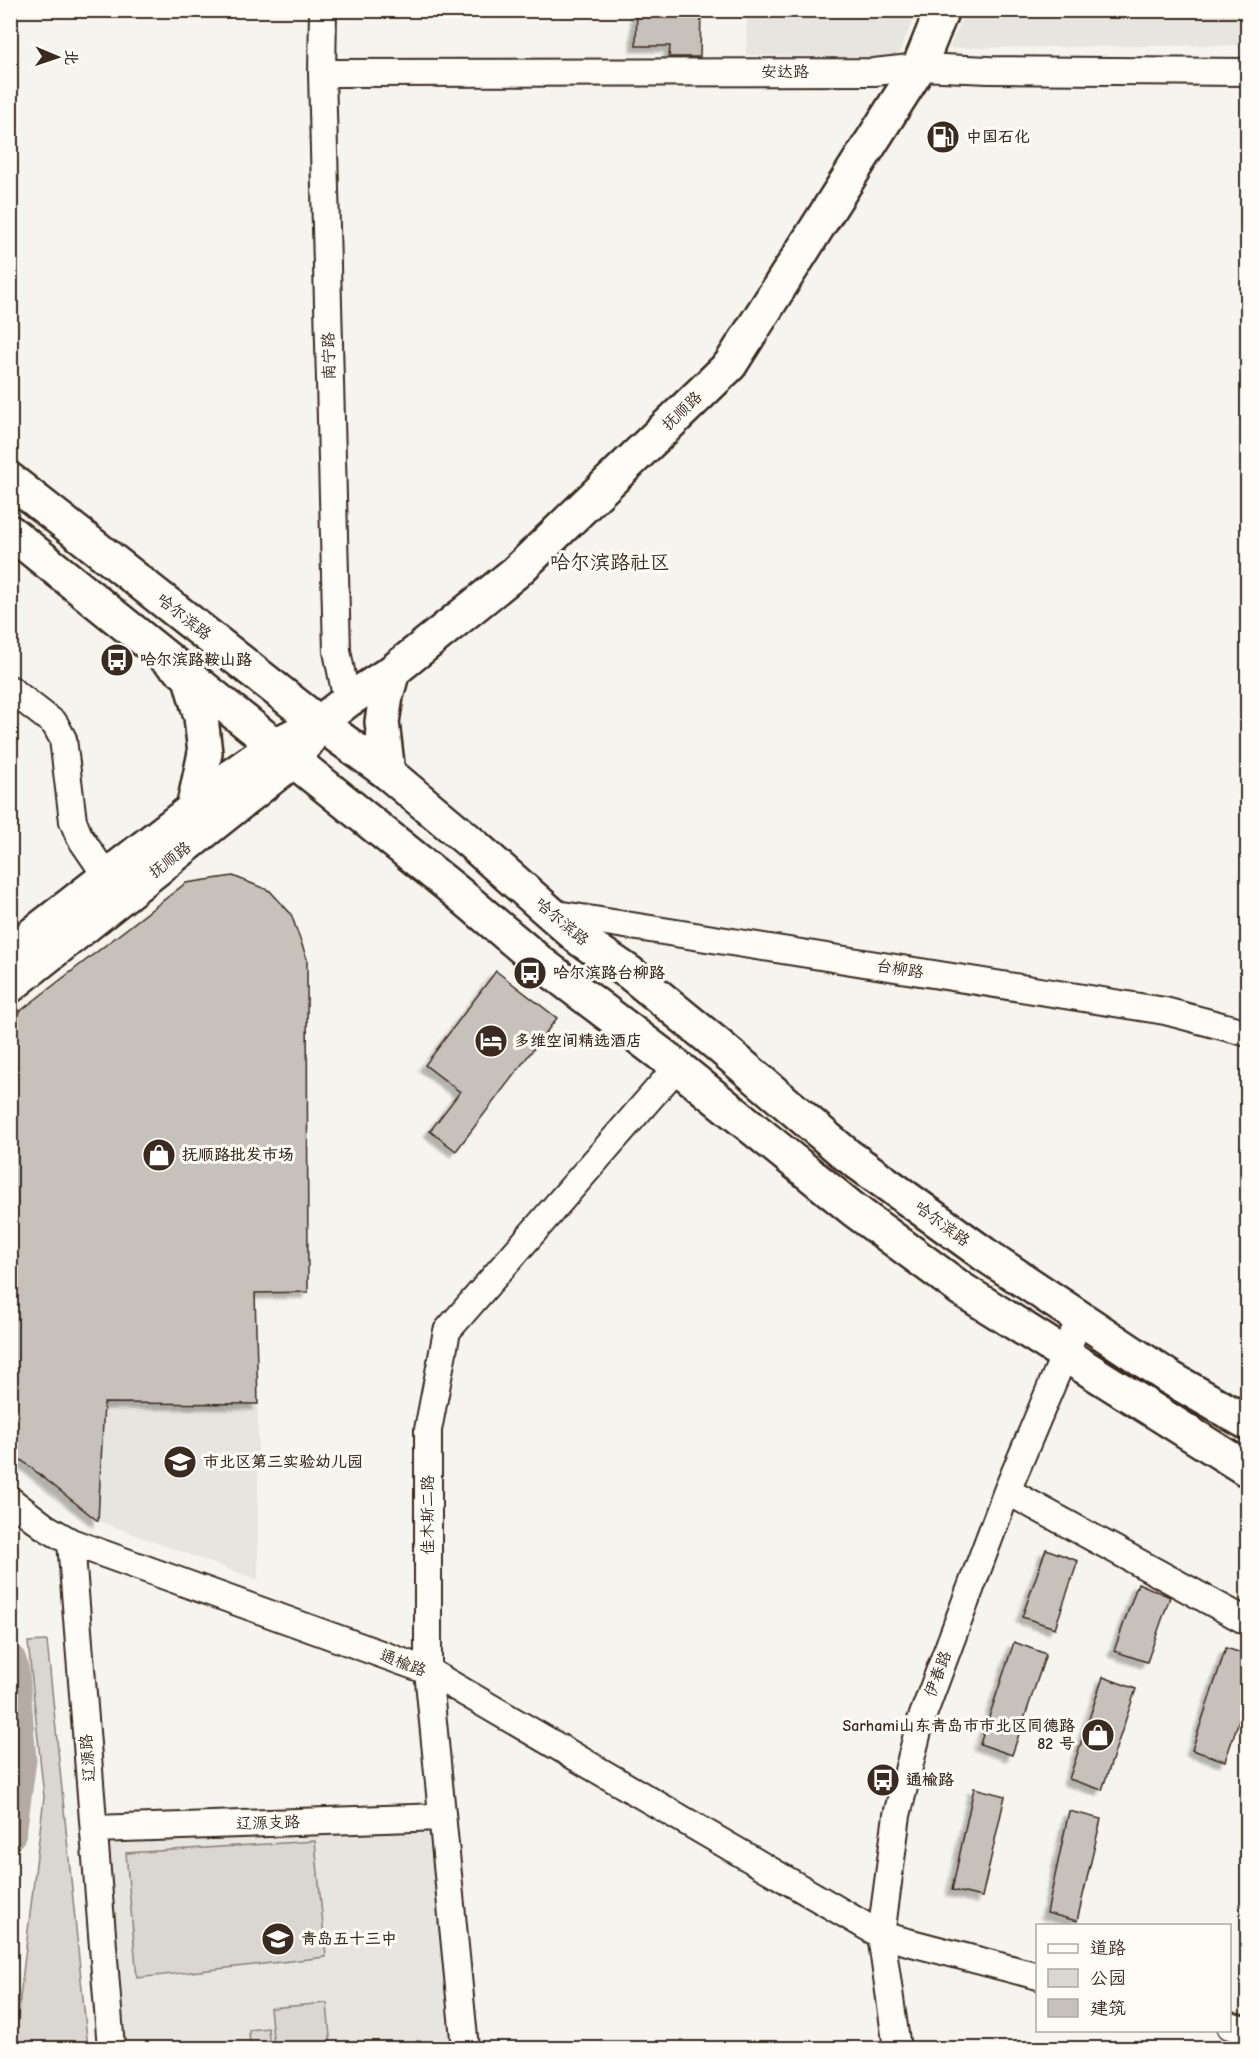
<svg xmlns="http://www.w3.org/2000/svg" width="1258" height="2059" font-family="'Comic Neue','LXGW WenKai TC',sans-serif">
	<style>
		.built { fill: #e7e5df }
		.green { fill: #dad6d0; stroke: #8a8077; stroke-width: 1.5 }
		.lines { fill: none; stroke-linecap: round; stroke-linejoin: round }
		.river { stroke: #b4aca4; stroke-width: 33 }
		.building { fill: #c7c1bb; stroke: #3b2a1e; stroke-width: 1.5; filter: url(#shadow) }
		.minor-casing { stroke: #3b2a1e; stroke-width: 30 }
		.major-casing { stroke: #3b2a1e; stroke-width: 38 }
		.highway-casing { stroke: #3b2a1e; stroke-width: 38 }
		.minor { stroke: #fdfcf7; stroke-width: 26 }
		.major { stroke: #fdfcf7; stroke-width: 33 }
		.highway { stroke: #fdfcf7; stroke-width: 33 }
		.labels { text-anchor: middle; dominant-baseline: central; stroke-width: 6; stroke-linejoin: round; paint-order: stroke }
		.street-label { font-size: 16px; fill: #3b2a1e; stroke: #fdfcf7 }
		.poi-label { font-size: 16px; font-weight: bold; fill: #3b2a1e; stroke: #fdfcf7; text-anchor: start }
		.quarter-label { font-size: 20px; fill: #3b2a1e; stroke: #fdfcf7 }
	</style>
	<defs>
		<filter id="shadow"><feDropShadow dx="-5.5" dy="5.5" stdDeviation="1.5" flood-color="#0004"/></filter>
	</defs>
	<rect width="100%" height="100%" fill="#f5f4ee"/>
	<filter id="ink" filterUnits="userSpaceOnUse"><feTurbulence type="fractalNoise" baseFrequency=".0167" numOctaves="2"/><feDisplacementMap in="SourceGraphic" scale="12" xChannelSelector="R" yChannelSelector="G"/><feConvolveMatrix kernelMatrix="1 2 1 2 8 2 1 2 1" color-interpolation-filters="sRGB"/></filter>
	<g filter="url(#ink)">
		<path class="built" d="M747,11h170l-20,47 -151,-3z
			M966,11h281v34l-298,3z
			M104,1403l154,1v176l-160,-59z
			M442,1817l23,231h-354l-17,-219z"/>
		<path class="green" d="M47,1641l41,407h-74l30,-251 -16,-155z
			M315,1841l11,116 -189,21 -11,-125z
			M327,2003l4,45h-57l-4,-40z
			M268,2028l2,20h-20l-1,-18z"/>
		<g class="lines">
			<path class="river" d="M10,1661l3,10 7,89 -10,73"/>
		</g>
		<path class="building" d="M637,10h64l-1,47h-31l1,-11h-34z
			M233,876l37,15 21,23 16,45 1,333 -53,1 3,111 -154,-1 -6,118 -88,-70v-432l176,-136z
			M496,971l61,47 -101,133 -26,-20 30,-39 -35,-27z
			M1046,1549l32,12 -23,67 -33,-11z
			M1138,1583l32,14 -23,65 -33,-11z
			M1014,1642l32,12 -34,101 -32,-11z
			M1226,1648l22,7v39l-23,67 -33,-11z
			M1103,1677l33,12 -34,101 -33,-11z
			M974,1788l31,8 -23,101 -30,-7z
			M1069,1811l32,8 -24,102 -30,-8z"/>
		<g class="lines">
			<defs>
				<path id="minor" d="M323,10l-1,63 15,578 10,50
					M322,73l552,-1 45,-5 70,3 259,2
					M10,689l45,35 8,15 10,82 6,15 28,41
					M550,913l615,98 83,22
					M1007,1491l241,131
					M10,1500l35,27 26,15 40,506
					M71,1542l357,129 453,264 157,41
					M94,1829l348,-12
					M1230,2026l18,5
					M465,2048l-37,-377v-241l19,-99 230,-264
					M897,2048l-16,-113 16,-120 23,-92 87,-232 73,-173"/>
				<path id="major" d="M190,678l11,39 4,36 -12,56
					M388,773l-6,-51 4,-26 7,-25
					M10,952l183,-143 41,-35 41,-29 44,-22 28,-22 46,-30 123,-99 214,-207 189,-298 23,-57
					M10,986l284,-226 15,-21"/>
				<path id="highway" d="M10,480l309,243 69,50 81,68 111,98 50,34 88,72 129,110 137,99 186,124 78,45
					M10,532l448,361 84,71 128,97 184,149 107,79 287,181"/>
			</defs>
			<use href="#minor" class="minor-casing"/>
			<use href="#major" class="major-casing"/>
			<use href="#highway" class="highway-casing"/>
			<use href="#minor" class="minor"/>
			<use href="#major" class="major"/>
			<use href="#highway" class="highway"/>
		</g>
	</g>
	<defs>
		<symbol id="fuel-disc" viewBox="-11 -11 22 22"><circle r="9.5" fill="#3b2a1e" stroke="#fdfcf7"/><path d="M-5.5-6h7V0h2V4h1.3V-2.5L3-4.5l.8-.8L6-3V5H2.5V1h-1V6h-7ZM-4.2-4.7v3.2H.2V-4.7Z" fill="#fff"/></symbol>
		<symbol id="bus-disc" viewBox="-11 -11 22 22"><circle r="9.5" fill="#3b2a1e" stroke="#fdfcf7"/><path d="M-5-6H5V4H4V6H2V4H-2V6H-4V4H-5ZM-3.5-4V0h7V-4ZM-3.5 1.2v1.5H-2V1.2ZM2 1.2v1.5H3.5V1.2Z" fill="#fff"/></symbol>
		<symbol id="hotel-disc" viewBox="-11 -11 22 22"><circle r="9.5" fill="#3b2a1e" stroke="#fdfcf7"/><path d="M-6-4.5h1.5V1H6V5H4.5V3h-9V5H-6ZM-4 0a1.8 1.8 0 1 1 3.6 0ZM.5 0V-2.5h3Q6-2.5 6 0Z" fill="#fff"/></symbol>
		<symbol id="shop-disc" viewBox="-11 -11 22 22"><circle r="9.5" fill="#3b2a1e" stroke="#fdfcf7"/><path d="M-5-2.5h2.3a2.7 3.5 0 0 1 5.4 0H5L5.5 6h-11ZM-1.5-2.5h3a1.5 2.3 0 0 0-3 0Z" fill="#fff"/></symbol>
		<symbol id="school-disc" viewBox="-11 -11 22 22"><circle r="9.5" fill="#3b2a1e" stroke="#fdfcf7"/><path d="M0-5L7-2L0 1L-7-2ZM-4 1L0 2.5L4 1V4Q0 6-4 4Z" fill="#fff"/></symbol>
	</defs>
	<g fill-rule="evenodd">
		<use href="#fuel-disc" x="924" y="118" width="38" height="38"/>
		<use href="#bus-disc" x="98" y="641" width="38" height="38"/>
		<use href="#bus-disc" x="511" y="954" width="38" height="38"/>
		<use href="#hotel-disc" x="472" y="1022" width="38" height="38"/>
		<use href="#shop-disc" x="140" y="1136" width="38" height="38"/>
		<use href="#school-disc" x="161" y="1443" width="38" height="38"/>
		<use href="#shop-disc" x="1079" y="1716" width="38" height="38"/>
		<use href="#bus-disc" x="864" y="1761" width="38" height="38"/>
		<use href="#school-disc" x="259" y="1920" width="38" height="38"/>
	</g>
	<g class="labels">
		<g class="street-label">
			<text x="785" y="72">安达路</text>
			<text transform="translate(329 356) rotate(-91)">南宁路</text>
			<text transform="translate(682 411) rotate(-44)">抚顺路</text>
			<text transform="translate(184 617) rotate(38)">哈尔滨路</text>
			<text transform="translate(170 860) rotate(-38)">抚顺路</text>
			<text transform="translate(562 922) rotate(40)">哈尔滨路</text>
			<text transform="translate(900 969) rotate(9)">台柳路</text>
			<text transform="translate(942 1224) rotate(36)">哈尔滨路</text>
			<text transform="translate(428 1515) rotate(-90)">佳木斯二路</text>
			<text transform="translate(403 1663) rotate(21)">通榆路</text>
			<text transform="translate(938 1674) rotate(-69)">伊春路</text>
			<text transform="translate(88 1758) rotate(-95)">辽源路</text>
			<text transform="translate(268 1823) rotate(-2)">辽源支路</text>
		</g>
		<g class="poi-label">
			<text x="966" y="137">中国石化</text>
			<text x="140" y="660">哈尔滨路鞍山路</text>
			<text x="553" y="973">哈尔滨路台柳路</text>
			<text x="514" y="1041">多维空间精选酒店</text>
			<text x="182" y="1155">抚顺路批发市场</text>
			<text x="203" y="1462">市北区第三实验幼儿园</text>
			<text x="1075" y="1726" text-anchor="end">Sarhami山东青岛市市北区同德路<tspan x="1075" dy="18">82 号</tspan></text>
			<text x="906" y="1780">通榆路</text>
			<text x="301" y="1939">青岛五十三中</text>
		</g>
		<g class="quarter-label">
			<text x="610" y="562">哈尔滨路社区</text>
		</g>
	</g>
	<rect width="1258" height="2059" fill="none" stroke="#fdfcf7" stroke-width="36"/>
	<rect x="18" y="18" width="1222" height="2023" fill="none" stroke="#3b2a1e" stroke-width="2" filter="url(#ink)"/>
	<rect x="1036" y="1924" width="195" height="108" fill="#fdfcf7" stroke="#afa8a0" stroke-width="1.5"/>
	<rect x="1048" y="1944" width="30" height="9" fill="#fdfcf7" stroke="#afa8a0" stroke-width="1.5"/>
	<text x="1090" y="1954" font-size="18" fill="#3b2a1e">道路</text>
	<rect x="1048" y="1969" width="30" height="18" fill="#dad6d0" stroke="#afa8a0" stroke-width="1.5"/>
	<text x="1090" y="1984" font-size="18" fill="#3b2a1e">公园</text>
	<rect x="1048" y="1999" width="30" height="18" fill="#c7c1bb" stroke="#afa8a0" stroke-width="1.5"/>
	<text x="1090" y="2014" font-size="18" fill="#3b2a1e">建筑</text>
	<g transform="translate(57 57) rotate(92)" stroke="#fdfcf7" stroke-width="4.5" paint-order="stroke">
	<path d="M0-4.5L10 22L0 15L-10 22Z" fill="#3b2a1e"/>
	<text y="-9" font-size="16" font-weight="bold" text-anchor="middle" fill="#3b2a1e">北</text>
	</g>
</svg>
